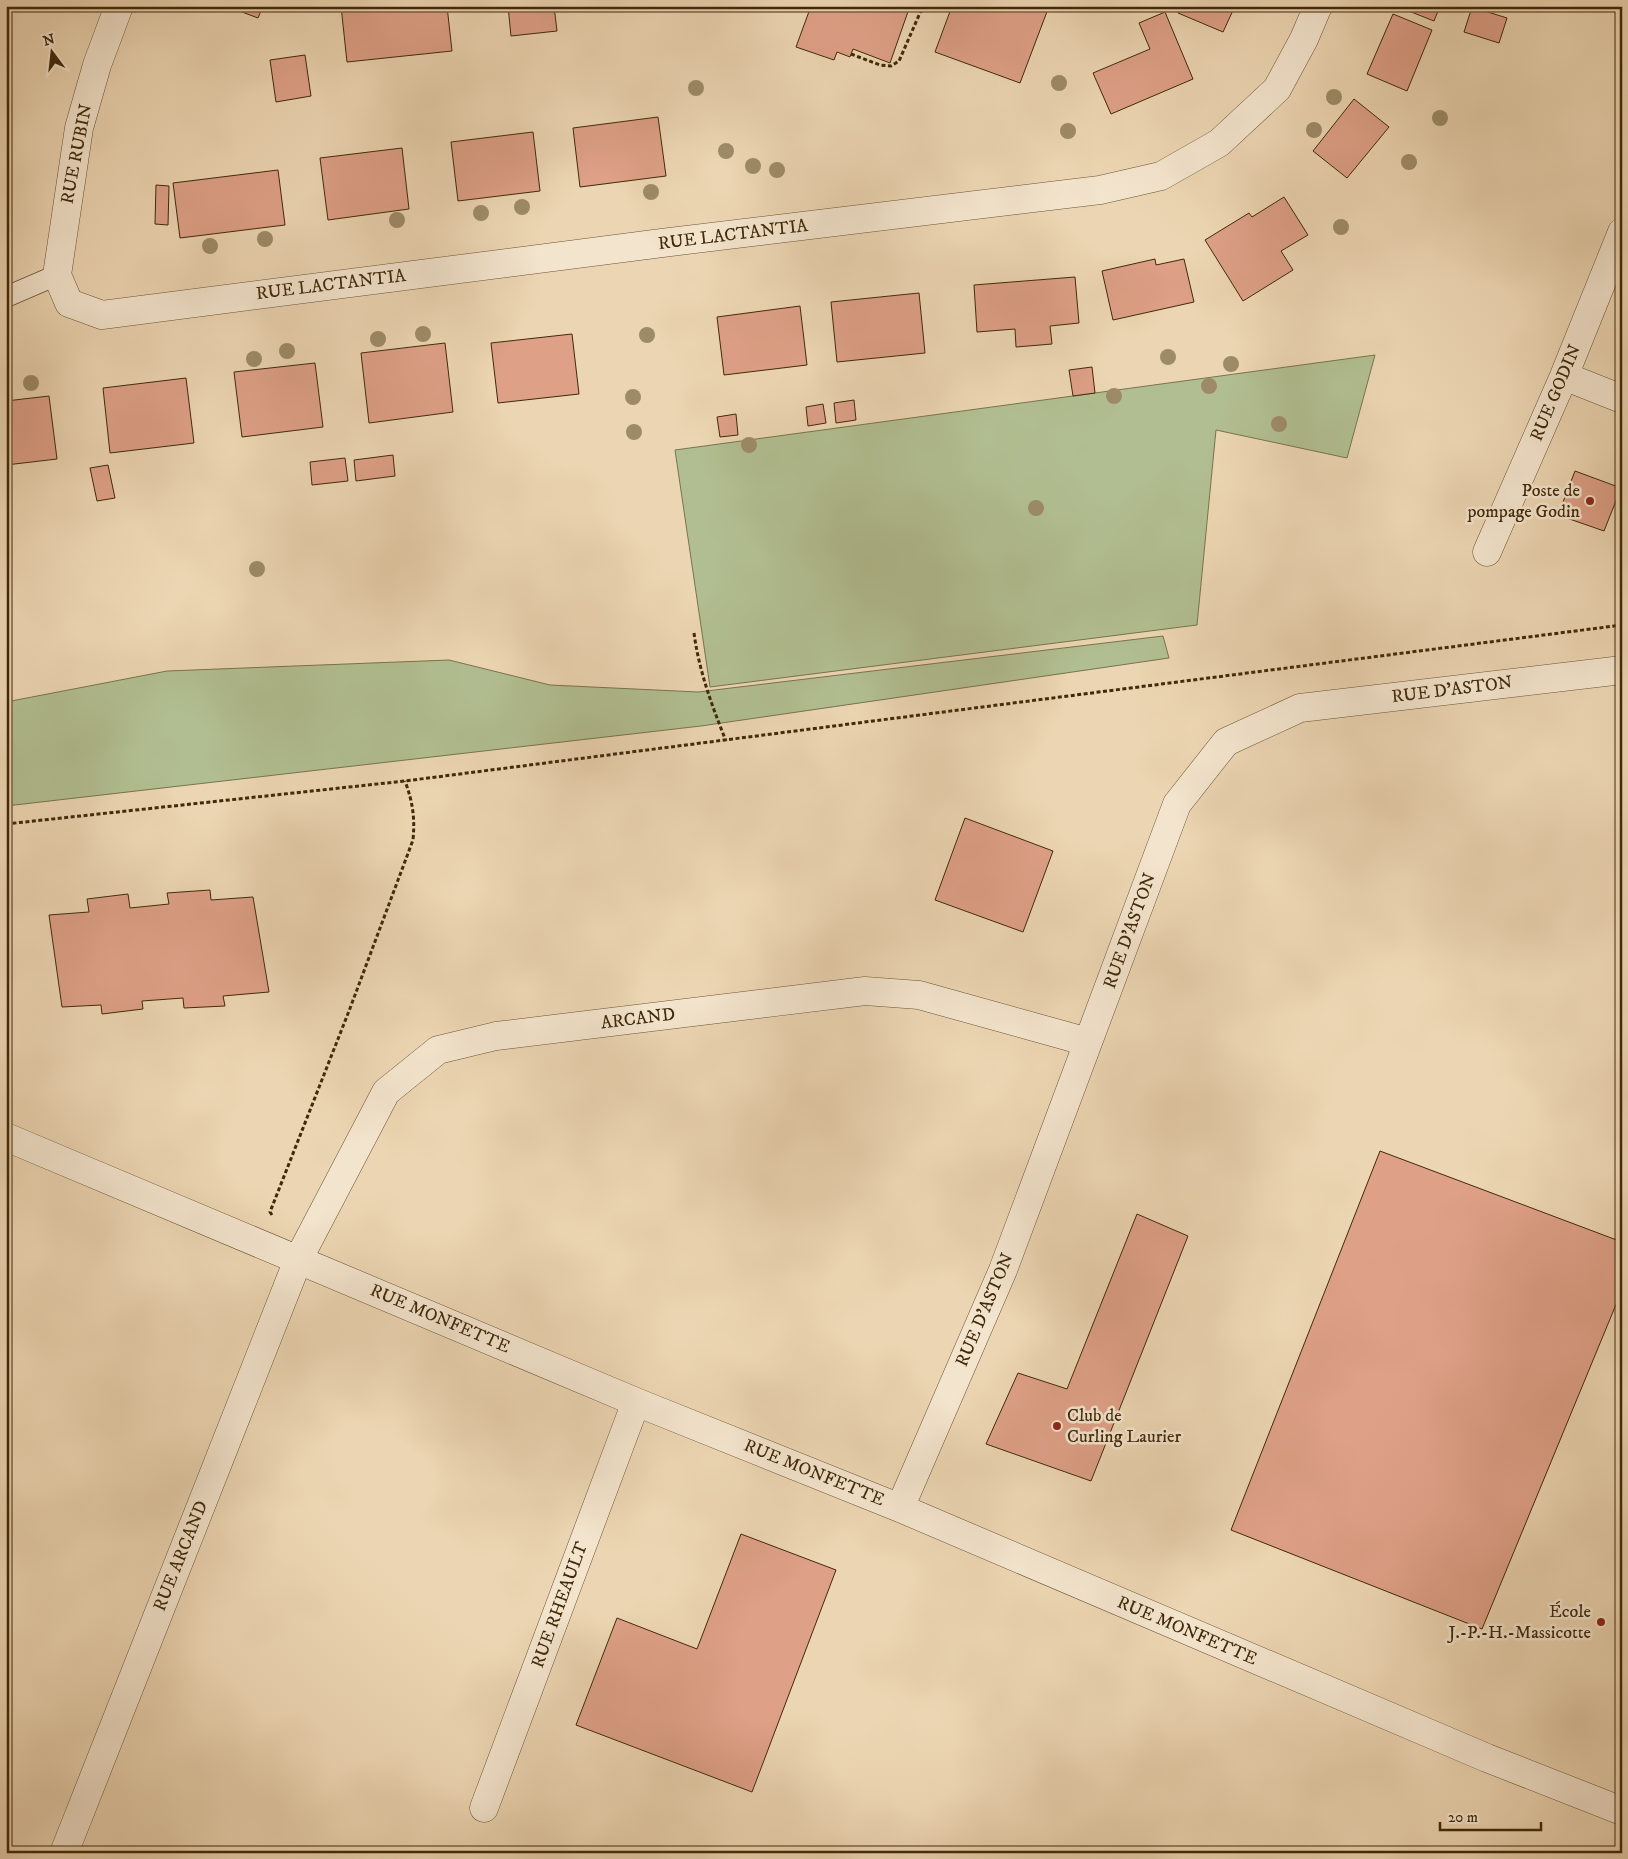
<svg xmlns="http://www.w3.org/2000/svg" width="1628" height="1859" font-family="'IM FELL DW Pica',serif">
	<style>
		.green { fill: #b1be91; stroke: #78744e }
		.building { fill: #dea087; stroke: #40290a }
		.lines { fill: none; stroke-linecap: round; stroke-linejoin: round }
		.lane-casing { stroke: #6b5434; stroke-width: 22 }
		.street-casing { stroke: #6b5434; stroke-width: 29 }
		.path { stroke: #40290a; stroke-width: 3; stroke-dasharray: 4 2.5; stroke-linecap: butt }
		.lane { stroke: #f3e4cd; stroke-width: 20 }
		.street { stroke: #f3e4cd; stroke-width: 28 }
		.tree { fill: #9d8b68 }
		.poi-dot { fill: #8f2418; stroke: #f3e4cd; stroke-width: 2 }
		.labels { text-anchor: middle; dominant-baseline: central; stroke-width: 5; stroke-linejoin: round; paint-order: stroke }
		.street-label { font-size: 18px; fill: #40290a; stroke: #f3e4cd }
		.poi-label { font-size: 18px; fill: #40290a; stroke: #f3e4cd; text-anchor: end }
	</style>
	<rect width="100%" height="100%" fill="#ecd5b2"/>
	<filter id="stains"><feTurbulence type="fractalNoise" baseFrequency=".004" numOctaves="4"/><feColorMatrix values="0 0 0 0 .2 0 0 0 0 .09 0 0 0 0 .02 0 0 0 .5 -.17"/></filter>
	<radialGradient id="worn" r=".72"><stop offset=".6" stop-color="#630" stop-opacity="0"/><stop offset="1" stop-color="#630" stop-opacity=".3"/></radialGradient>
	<path class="green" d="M1375,355l-28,103 -131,-28 -19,195 -487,62 -35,-237z
		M1163,636l6,22 -468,68 -695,80v-104l161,-31 282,-11 101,25 148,7z"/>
	<path class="building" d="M226,6h37l-5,12z
		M341,6h106l5,45 -105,11z
		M508,6h46l3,25 -46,5z
		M811,6h99l-20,57 -37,-14 -3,8 -13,-5 -3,8 -38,-13z
		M952,6h88l8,3 -28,74 -85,-31z
		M1181,6h54l-12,26 -45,-19z
		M1396,6h44l-6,15z
		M1472,7l35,11 -8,25 -35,-11z
		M1165,12l28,67 -82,35 -18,-41 57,-24 -11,-26z
		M1393,14l39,16 -25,61 -40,-17z
		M305,55l6,41 -35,6 -6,-42z
		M1354,99l35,28 -42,51 -34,-27z
		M658,117l8,59 -86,11 -7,-59z
		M533,132l7,59 -82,10 -7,-59z
		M402,148l7,61 -81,11 -8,-62z
		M278,170l7,55 -105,13 -7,-55z
		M156,185l13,1 -1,39 -13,-1z
		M1284,197l24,38 -27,16 12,19 -50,31 -38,-61 44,-27 3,4z
		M1155,259l1,6 28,-6 10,43 -81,18 -11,-49z
		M1075,277l4,46 -29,3 2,18 -36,3 -1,-18 -38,3 -3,-47z
		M919,293l6,60 -88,9 -6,-60z
		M800,306l7,59 -83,10 -7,-58z
		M572,334l7,60 -81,9 -7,-60z
		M445,343l8,69 -84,11 -8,-70z
		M315,363l8,64 -81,10 -8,-65z
		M1092,367l3,26 -22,3 -4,-26z
		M186,378l8,65 -84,10 -7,-65z
		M49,396l8,63 -51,6v-64z
		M854,400l2,20 -20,3 -2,-20z
		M823,404l3,19 -18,3 -2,-19z
		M736,414l2,21 -18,2 -3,-20z
		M393,455l2,21 -39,5 -2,-21z
		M345,458l3,23 -36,4 -2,-23z
		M108,465l7,33 -18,3 -7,-33z
		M1575,471l46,17 -17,43 -46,-16z
		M965,818l88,33 -30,81 -88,-32z
		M210,890l1,10 42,-3 16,95 -46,4 2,10 -41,2 -1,-10 -41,3 1,8 -41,5 -1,-9 -39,2 -13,-92 40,-3 -2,-13 41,-5 2,14 39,-4 -2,-11z
		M1380,1151l242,91v48l-140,339 -251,-99z
		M1137,1214l51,22 -97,245 -105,-37 32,-71 49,16z
		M741,1534l95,36 -84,222 -176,-67 41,-107 80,31z"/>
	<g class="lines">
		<defs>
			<path id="lane" d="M6,297l51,-22"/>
			<path id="street" d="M119,6l-22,59 -18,63 -22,147 12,28 33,12 560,-72 438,-53 61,-14 58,-33 58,-54 27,-50 14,-33
				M1564,376l58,23
				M1487,552l77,-176 58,-144
				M6,1137l630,265 264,106 587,250 135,53
				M900,1508l103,-238 174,-466 49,-62 74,-34 322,-38
				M484,1808l152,-406
				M64,1853l234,-593 88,-168 52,-42 58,-14 369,-45 54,4 169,47"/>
		</defs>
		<use href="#lane" class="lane-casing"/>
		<use href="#street" class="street-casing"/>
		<path class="path" d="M851,54l29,11 11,1 8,-5 24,-55
			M694,633c5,38 18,73 32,108
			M6,824l399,-43 1217,-156
			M272,1215l-2,-3 79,-201 64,-171c2,-22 0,-37 -8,-59"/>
		<use href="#lane" class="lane"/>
		<use href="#street" class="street"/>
	</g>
	<g class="tree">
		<circle cx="1059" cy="83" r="8"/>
		<circle cx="696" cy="88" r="8"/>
		<circle cx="1334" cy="97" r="8"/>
		<circle cx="1440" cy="118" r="8"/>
		<circle cx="1314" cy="130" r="8"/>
		<circle cx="1068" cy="131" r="8"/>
		<circle cx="726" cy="151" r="8"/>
		<circle cx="1409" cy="162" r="8"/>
		<circle cx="753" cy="166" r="8"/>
		<circle cx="777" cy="170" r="8"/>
		<circle cx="651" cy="192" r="8"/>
		<circle cx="522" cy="207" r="8"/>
		<circle cx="481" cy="213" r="8"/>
		<circle cx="397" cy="220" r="8"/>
		<circle cx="1341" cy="227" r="8"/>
		<circle cx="265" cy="239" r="8"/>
		<circle cx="210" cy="246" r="8"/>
		<circle cx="423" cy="334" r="8"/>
		<circle cx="647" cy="335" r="8"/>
		<circle cx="378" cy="339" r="8"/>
		<circle cx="287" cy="351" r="8"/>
		<circle cx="1168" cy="357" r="8"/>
		<circle cx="254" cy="359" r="8"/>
		<circle cx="1231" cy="364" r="8"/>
		<circle cx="31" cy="383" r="8"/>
		<circle cx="1209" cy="386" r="8"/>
		<circle cx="1114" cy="396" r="8"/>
		<circle cx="633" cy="397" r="8"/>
		<circle cx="1279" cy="424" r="8"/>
		<circle cx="634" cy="432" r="8"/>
		<circle cx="749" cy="445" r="8"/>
		<circle cx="1036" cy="508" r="8"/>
		<circle cx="257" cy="569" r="8"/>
	</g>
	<g class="poi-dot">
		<circle cx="1590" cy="501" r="5"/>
		<circle cx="1057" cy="1426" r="5"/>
		<circle cx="1601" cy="1622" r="5"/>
	</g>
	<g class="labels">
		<g class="street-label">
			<text transform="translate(77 154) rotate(-79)">RUE RUBIN</text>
			<text transform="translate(733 235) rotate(-7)">RUE LACTANTIA</text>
			<text transform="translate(331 285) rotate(-7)">RUE LACTANTIA</text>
			<text transform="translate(1556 393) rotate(-67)">RUE GODIN</text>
			<text transform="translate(1452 690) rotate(-7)">RUE D'ASTON</text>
			<text transform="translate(1130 931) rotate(-70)">RUE D'ASTON</text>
			<text transform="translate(638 1019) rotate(-7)">ARCAND</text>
			<text transform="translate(985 1310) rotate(-67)">RUE D'ASTON</text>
			<text transform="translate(440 1319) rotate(23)">RUE MONFETTE</text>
			<text transform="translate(814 1473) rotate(22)">RUE MONFETTE</text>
			<text transform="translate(181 1556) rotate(-68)">RUE ARCAND</text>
			<text transform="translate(560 1605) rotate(-70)">RUE RHEAULT</text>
			<text transform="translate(1187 1631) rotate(23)">RUE MONFETTE</text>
		</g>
		<g class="poi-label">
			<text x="1580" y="491">Poste de<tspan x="1580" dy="21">pompage Godin</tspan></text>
			<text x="1067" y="1416" text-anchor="start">Club de<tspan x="1067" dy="21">Curling Laurier</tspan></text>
			<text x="1591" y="1612">École<tspan x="1591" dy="21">J.-P.-H.-Massicotte</tspan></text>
		</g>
	</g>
	<rect width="1628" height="1859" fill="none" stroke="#ecd5b2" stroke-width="25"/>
	<rect x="8" y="8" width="1613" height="1844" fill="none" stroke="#40290a" stroke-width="2.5"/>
	<rect x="12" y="12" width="1603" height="1834" fill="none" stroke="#40290a"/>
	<g transform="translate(52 52) rotate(345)" stroke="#f3e4cd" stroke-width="4" paint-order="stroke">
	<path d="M0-4L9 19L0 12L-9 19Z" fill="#40290a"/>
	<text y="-8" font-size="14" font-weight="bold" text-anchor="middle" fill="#40290a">N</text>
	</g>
	<path d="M1440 1822v8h101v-8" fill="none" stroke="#40290a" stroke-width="2.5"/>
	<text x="1448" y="1822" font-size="15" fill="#40290a" stroke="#f3e4cd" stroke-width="4" paint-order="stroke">20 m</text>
	<rect width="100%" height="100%" filter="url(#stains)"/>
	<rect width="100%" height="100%" fill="url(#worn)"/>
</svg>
